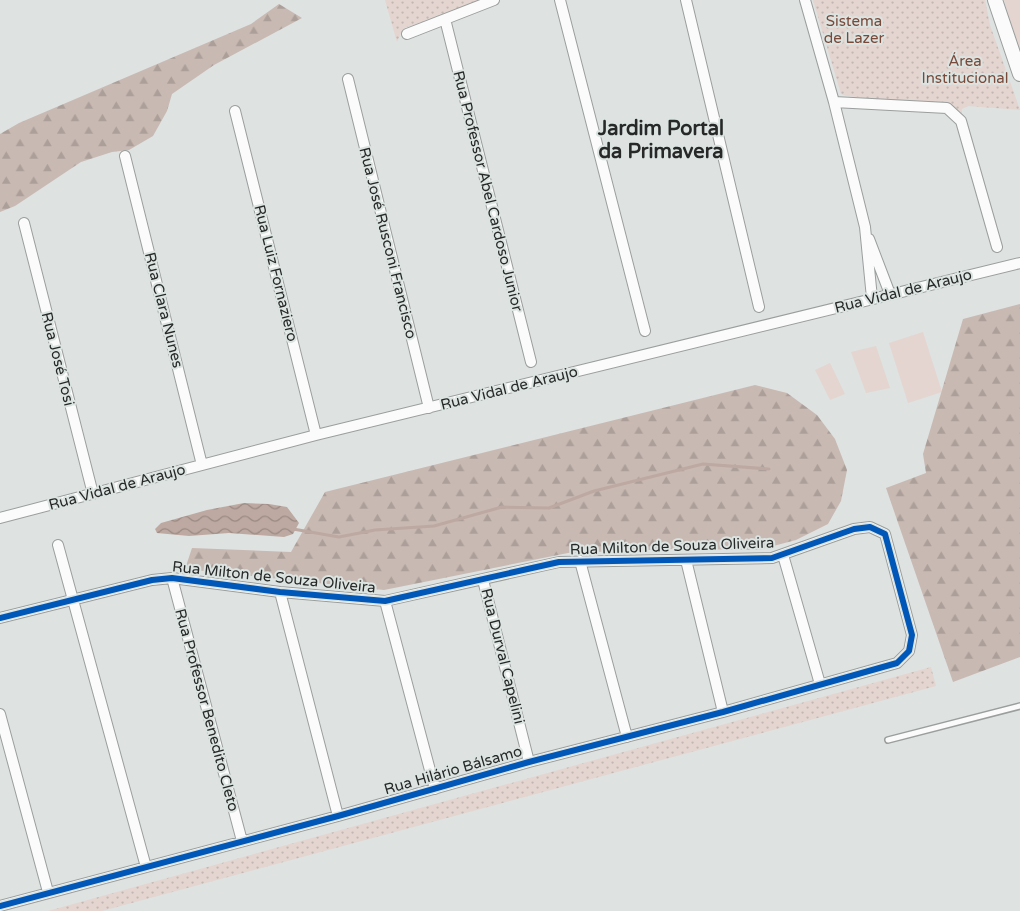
<svg xmlns="http://www.w3.org/2000/svg" width="1020" height="911" font-family="'Varela Round',sans-serif">
	<style>
		.grass { fill: #e4d5d0 }
		.forest { fill: url(#forest-firs) }
		.park { fill: url(#park-dots) }
		.water { fill: url(#water-waves) }
		.lines { fill: none; stroke-linecap: round; stroke-linejoin: round }
		.stream { stroke: #bda9a1; stroke-width: 3 }
		.lane-casing { stroke: #9a9e9d; stroke-width: 8 }
		.street-casing { stroke: #9a9e9d; stroke-width: 12 }
		.secondary-casing { stroke: #9a9e9d; stroke-width: 16 }
		.lane { stroke: #fafbfa; stroke-width: 5 }
		.street { stroke: #fafbfa; stroke-width: 10 }
		.secondary { stroke: #fafbfa; stroke-width: 14 }
		.cycleway-casing { stroke: #dce4e2; stroke-width: 9 }
		.cycleway { stroke: #0057b8; stroke-width: 6 }
		.labels { text-anchor: middle; dominant-baseline: central; stroke-width: 4; stroke-linejoin: round; paint-order: stroke }
		.park-label { font-size: 15px; fill: #794939; stroke: #dce4e2 }
		.street-label { font-size: 15px; fill: #262928; stroke: #dce4e2 }
		.district-label { font-size: 20px; font-weight: bold; fill: #262928; stroke: #dce4e2 }
	</style>
	<defs>
		<pattern id="forest-firs" width="22" height="20" patternUnits="userSpaceOnUse" patternTransform="scale(1.25)"><rect width="22" height="20" fill="#c9b9b3"/><path d="M5 1l3.5 6h-7zM16 11l3.5 6h-7z" fill="#ac9f9a"/></pattern>
		<pattern id="park-dots" width="8" height="8" patternUnits="userSpaceOnUse" patternTransform="scale(1.25)"><rect width="8" height="8" fill="#e4d5d0"/><path d="M2 2h.1M6 6h.1" fill="none" stroke="#c3b7b3" stroke-width="1.8" stroke-linecap="round"/></pattern>
		<pattern id="water-waves" width="16" height="10" patternUnits="userSpaceOnUse" patternTransform="scale(1.25)"><rect width="16" height="10" fill="#bda9a1"/><path d="M0 5q4-4 8 0t8 0" fill="none" stroke="#998a83"/></pattern>
	</defs>
	<rect width="100%" height="100%" fill="#dee2e1"/>
	<path class="grass" d="M1004,0h16v56z
		M923,332l19,60 -34,11 -19,-60z
		M876,346l14,42 -24,5 -15,-41z
		M830,363l15,31 -15,6 -15,-30z"/>
	<path class="forest" d="M279,4l23,14 -88,47 -42,29 -5,17 -14,25 -24,14 -17,2 -31,10 -66,44 -15,6v-78l19,-11 232,-99z
		M1020,304v353l-67,25 -67,-194 40,-15 -3,-19 40,-135z
		M755,385l32,8 30,22 18,24 12,31 -6,31 -13,23 -32,16 -38,10 -83,-1 -107,4 -184,37 -199,-21 7,-21 99,4 34,-60z"/>
	<path class="park" d="M385,0h95l-61,25 -13,2 -4,4 -5,11z
		M813,0h172l5,25 30,85 -52,-4 -6,3 -1,7 -10,-9 -104,-11 -6,-2z
		M931,667l5,19 -834,225h-54z"/>
	<path class="water" d="M244,503l25,1 18,3 12,16 -6,11 -9,3 -55,-4 -40,3 -32,-3 -2,-4 6,-6 46,-13z"/>
	<g class="lines">
		<path class="stream" d="M293,529l46,8 36,-7 59,-4 68,-19 47,1 45,-17 109,-27 66,5"/>
		<defs>
			<path id="lane" d="M888,740l132,-34"/>
			<path id="street" d="M560,0l85,331
				M686,0l73,307
				M805,0l29,102 31,125 7,71
				M445,19l86,343
				M407,34l87,-34
				M348,79l81,329
				M834,102l113,6 14,13 36,126
				M235,111l81,324
				M125,156l77,309
				M24,223l69,271
				M869,239l21,55
				M0,518l316,-83 704,-172
				M58,545l88,322
				M783,555l37,129
				M686,560l37,152
				M580,561l47,176
				M172,578l70,263
				M483,580l46,182
				M280,592l58,224
				M385,601l50,188
				M0,618l152,-38 20,-2 108,14 105,9 174,-39 213,-4 82,-29 16,-2 15,7 27,101 -3,16 -12,12 -174,49 -194,50 -191,54 -338,90
				M0,714l48,178"/>
			<path id="secondary" d="M995,0l25,74"/>
		</defs>
		<use href="#lane" class="lane-casing"/>
		<use href="#street" class="street-casing"/>
		<use href="#secondary" class="secondary-casing"/>
		<use href="#lane" class="lane"/>
		<use href="#street" class="street"/>
		<use href="#secondary" class="secondary"/>
		<defs>
			<path id="cycleway" d="M0,618l152,-38 20,-2 108,14 105,9 174,-39 213,-4 82,-29 16,-2 15,7 27,101 -3,16 -12,12 -174,49 -194,50 -191,54 -338,90"/>
		</defs>
		<use href="#cycleway" class="cycleway-casing"/>
		<use href="#cycleway" class="cycleway"/>
	</g>
	<g class="labels">
		<g class="park-label">
			<text x="854" y="21">Sistema<tspan x="854" dy="17">de Lazer</tspan></text>
			<text x="965" y="61">Área<tspan x="965" dy="17">Institucional</tspan></text>
		</g>
		<g class="street-label">
			<text transform="translate(488 191) rotate(76)">Rua Professor Abel Cardoso Junior</text>
			<text transform="translate(388 243) rotate(76)">Rua José Rusconi Francisco</text>
			<text transform="translate(276 273) rotate(76)">Rua Luiz Fornaziero</text>
			<text transform="translate(903 291) rotate(-14)">Rua Vidal de Araujo</text>
			<text transform="translate(164 310) rotate(76)">Rua Clara Nunes</text>
			<text transform="translate(58 359) rotate(76)">Rua José Tosi</text>
			<text transform="translate(509 388) rotate(-14)">Rua Vidal de Araujo</text>
			<text transform="translate(117 487) rotate(-15)">Rua Vidal de Araujo</text>
			<text transform="translate(672 546) rotate(-2)">Rua Milton de Souza Oliveira</text>
			<text transform="translate(274 577) rotate(6)">Rua Milton de Souza Oliveira</text>
			<text transform="translate(503 656) rotate(76)">Rua Durval Capelini</text>
			<text transform="translate(207 710) rotate(75)">Rua Professor Benedito Cleto</text>
			<text transform="translate(453 770) rotate(-16)">Rua Hilário Bálsamo</text>
		</g>
		<g class="district-label">
			<text x="661" y="129">Jardim Portal<tspan x="661" dy="23">da Primavera</tspan></text>
		</g>
	</g>
</svg>
